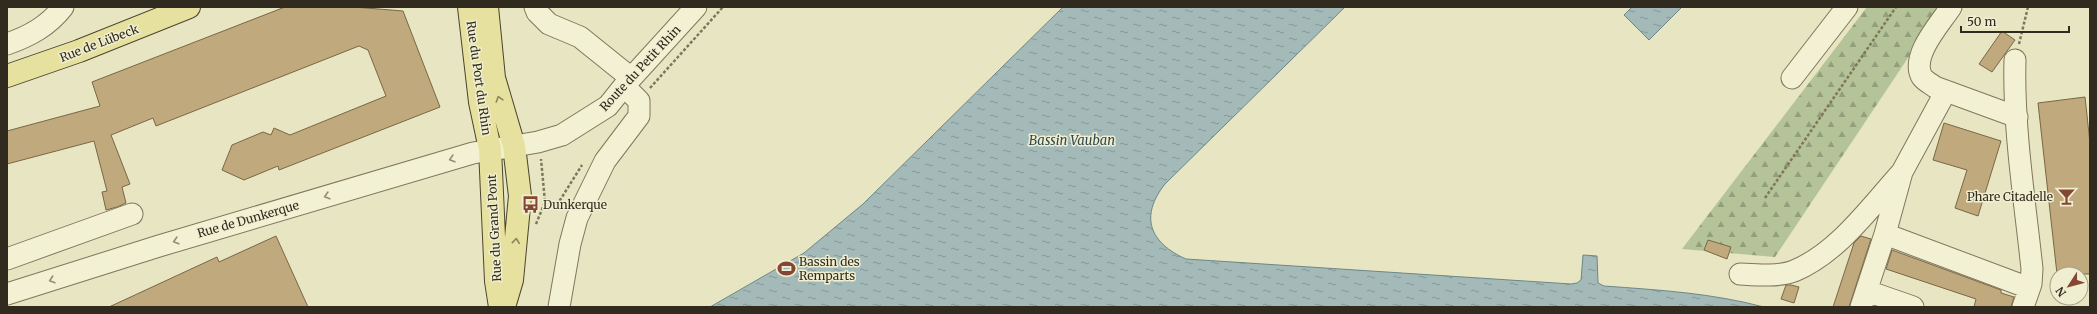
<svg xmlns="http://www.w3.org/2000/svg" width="2097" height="314" font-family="Merriweather,serif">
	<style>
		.forest { fill: url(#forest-firs) }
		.water { fill: url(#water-ripples); stroke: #6c8787 }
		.building { fill: #c0a97d; stroke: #7a6745 }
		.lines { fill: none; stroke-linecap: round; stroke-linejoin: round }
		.minor-casing { stroke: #7f775c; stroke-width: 23 }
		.major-casing { stroke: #4d4430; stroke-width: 24 }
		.path { stroke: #7f775c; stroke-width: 2.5; stroke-dasharray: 3 2; stroke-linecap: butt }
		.minor { stroke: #f3f1d4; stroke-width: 21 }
		.major { stroke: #e6e19e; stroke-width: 22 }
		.oneway { stroke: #8b865e }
		.oneway2 { stroke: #928e79 }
		.labels { text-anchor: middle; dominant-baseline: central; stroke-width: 3; stroke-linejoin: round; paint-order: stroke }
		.street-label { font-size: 12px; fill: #302b1e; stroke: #f0eed1 }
		.poi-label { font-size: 12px; fill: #302b1e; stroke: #f0eed1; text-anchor: start }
		.water-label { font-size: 13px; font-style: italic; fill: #2f494e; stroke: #f0eed1 }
	</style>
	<defs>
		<pattern id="forest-firs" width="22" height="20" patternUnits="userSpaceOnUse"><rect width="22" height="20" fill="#b4c398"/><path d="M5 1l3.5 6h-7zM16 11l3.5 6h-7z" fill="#939f7b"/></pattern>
		<pattern id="water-ripples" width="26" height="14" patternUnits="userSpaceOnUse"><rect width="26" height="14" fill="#a4bab9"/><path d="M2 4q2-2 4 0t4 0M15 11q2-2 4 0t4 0" fill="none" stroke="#869796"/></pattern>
	</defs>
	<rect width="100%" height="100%" fill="#e7e5c2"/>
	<path class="forest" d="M1867,7h75l-167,250 -93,-8z"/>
	<path class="water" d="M1063,7h282l-180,177c-26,33 -15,59 21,75l385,25 6,-1 4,-3 2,-25 14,1 1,27 6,3c55,4 107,7 160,21h-1054l94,-54 59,-49z
		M1632,7h50l-33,33 -25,-25z"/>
	<path class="building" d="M285,7h69l49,4 37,96 -161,63 -1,-4 -34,14 -22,-10 10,-25 31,-13 8,3 3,-7 16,7 96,-39 -18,-46 -9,-4 -203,80 -3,-8 -42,17 19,49 -8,3 4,16 -9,4 -11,3 -4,-18 5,-1 -13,-50 -87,23v-33l93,-25 -8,-24z
		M2002,31l13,9 -23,32 -13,-8z
		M2085,97l5,46v131h-33l-19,-171z
		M1944,123l57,18 -23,75 -23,-8 12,-38 -34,-10z
		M276,236l32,71h-199l108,-50 2,5z
		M1861,236l10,3 -22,68h-16l21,-64z
		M1708,240l23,7 -4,12 -23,-9z
		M1892,250l109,40v3l13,4 -3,10h-37l2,-8 -90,-30z
		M1786,285h5l8,2 -5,16 -13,-4z"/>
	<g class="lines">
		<defs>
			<path id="minor" d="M535,7l2,5 12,12 31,13 51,41
				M1951,7c-11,17 -41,49 -29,70 3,4 9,7 13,10l82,30
				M7,44c23,-8 41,-18 56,-37
				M2015,60c-2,67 10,142 17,209l-1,15 -8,23
				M1792,78l55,-71
				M1885,234l17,-62 44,-81
				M7,259l125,-45
				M1740,274c17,1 38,3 54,-3 44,-18 77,-65 108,-99
				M1867,291l46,16
				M7,294l152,-48 314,-93 65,-11 24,-7 46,-29 16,-20 72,-79
				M559,307l11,-63 7,-26 28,-57 34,-45v-15l-15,-15
				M1861,307l24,-73 144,54"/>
			<path id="major" d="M469,7l11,95 10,47 6,132 4,26
				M487,7l7,71 20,68 6,50 -8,84 -8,27
				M7,76l72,-25 110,-44"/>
		</defs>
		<use href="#minor" class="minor-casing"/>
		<use href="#major" class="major-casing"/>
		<path class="path" d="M2019,44l9,-37
			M650,88l73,-81
			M1765,198l131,-191
			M557,205l25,-40
			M536,224l9,-22 -4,-43"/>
		<use href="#minor" class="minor"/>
		<use href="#major" class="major"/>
	</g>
	<defs><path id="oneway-chevron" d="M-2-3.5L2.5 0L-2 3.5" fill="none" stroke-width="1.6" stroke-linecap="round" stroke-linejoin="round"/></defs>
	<g class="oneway">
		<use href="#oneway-chevron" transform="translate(499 99) rotate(-107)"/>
		<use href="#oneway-chevron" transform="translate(516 241) rotate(-84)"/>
	</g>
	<g class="oneway2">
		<use href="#oneway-chevron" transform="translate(452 159) rotate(164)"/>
		<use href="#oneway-chevron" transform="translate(327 196) rotate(164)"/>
		<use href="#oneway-chevron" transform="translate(176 241) rotate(164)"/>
		<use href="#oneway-chevron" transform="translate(52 280) rotate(162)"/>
	</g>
	<defs>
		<symbol id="bar-bare" viewBox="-9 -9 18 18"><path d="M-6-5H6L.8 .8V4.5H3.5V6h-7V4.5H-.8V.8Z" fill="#854734" stroke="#f0eed1" stroke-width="2.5" paint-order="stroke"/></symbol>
		<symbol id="bus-bare" viewBox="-9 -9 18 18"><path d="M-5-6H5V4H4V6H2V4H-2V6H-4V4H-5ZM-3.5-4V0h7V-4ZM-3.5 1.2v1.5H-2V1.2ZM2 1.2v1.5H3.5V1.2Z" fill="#854734" stroke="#f0eed1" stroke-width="2.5" paint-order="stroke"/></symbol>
		<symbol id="stadium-bare" viewBox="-9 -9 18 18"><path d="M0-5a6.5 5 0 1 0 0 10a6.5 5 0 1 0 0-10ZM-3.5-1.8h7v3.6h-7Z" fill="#854734" stroke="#f0eed1" stroke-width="2.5" paint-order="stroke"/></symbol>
	</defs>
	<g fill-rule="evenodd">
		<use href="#bar-bare" x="2054" y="184" width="25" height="25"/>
		<use href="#bus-bare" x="518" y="192" width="25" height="25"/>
		<use href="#stadium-bare" x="774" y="256" width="25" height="25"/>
	</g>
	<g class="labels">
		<g class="street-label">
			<text transform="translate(99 43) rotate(-21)">Rue de Lübeck</text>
			<text transform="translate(640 68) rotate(-47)">Route du Petit Rhin</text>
			<text transform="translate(479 78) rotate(82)">Rue du Port du Rhin</text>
			<text transform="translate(248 219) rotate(-16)">Rue de Dunkerque</text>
			<text transform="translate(494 228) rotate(-93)">Rue du Grand Pont</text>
		</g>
		<g class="poi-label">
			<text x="2053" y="196" text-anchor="end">Phare Citadelle</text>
			<text x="543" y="204">Dunkerque</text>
			<text x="799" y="261">Bassin des<tspan x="799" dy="14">Remparts</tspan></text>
		</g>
		<g class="water-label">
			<text x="1072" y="140">Bassin Vauban</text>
		</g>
	</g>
	<rect width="2097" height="314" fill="none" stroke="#302b1e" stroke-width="16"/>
	<g transform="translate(2069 286) rotate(234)"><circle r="19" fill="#f0eed1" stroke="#a3a089"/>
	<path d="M0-3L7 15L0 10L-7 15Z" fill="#854734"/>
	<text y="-6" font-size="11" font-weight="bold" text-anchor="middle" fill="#302b1e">N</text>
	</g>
	<path d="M1961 26v6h108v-6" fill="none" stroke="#302b1e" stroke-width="2"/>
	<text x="1967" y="26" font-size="12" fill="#302b1e" stroke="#f0eed1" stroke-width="3" paint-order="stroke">50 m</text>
</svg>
